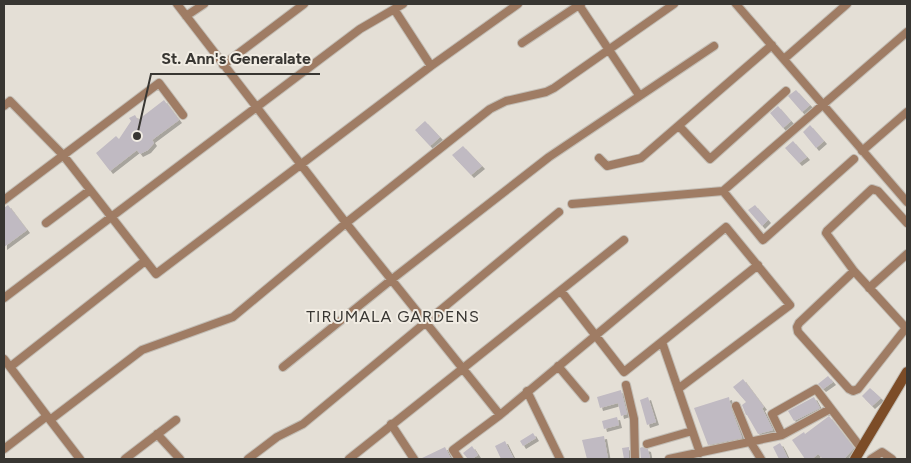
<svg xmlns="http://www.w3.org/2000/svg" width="911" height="463" font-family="Figtree,sans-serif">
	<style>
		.building { fill: #c0bac2; filter: url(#shadow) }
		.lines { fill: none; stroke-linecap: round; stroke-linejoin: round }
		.street-casing { stroke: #c2bdb5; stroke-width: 10 }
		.secondary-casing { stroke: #c2bdb5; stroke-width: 12 }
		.street { stroke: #9f7c64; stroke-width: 8 }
		.secondary { stroke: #7c4c27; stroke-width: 10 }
		.labels { text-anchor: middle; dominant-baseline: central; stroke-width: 4; stroke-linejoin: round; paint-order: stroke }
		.neighbourhood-label { font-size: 16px; letter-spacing: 1px; fill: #383632; stroke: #f1ece3 }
		.leader { fill: none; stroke: #383632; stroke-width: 2 }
		.callout-dot { fill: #383632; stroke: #f1ece3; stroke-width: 2 }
		.callout-label { font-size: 16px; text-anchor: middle; font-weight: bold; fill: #383632; stroke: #f1ece3; stroke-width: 4; stroke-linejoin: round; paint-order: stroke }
	</style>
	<defs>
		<filter id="shadow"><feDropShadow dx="3" dy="3" stdDeviation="0" flood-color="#0004"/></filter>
	</defs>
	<rect width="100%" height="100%" fill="#e4dfd6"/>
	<path class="building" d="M796,90l14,15 -8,7 -14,-16z
		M164,100l15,20 -27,20 2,3 -6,7 -8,4 -3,-4 -27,21 -14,-18 20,-17 3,3 12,-18 -2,-3 6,-3 3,5z
		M778,106l13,15 -8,7 -13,-15z
		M425,121l15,16 -10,9 -15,-16z
		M810,125l14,16 -8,7 -13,-16z
		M793,141l14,16 -8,6 -14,-15z
		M463,146l19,20 -11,9 -19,-20z
		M8,205l19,25 -23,17v-39z
		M755,205l13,15 -6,6 -14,-16z
		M828,376l5,6 -10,7 -5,-5z
		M743,379l21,28 -2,1 11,22 -15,4 -11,-19h-1l-4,-10 4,-3 -13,-15z
		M870,388l11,10 -9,8 -10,-10z
		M621,390l6,24 -6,2 -3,-13 -18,5 -3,-11z
		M648,397l8,25 -9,3 -7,-25z
		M729,397l2,11 11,30 -34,7 -14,-37z
		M814,397l6,11 -26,13 -6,-10z
		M829,416l25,32 -10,11h-21l-5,-5 -6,5h-7l-13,-19 12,-8 1,2z
		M617,417l2,8 -15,4 -2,-8z
		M533,433l3,5 -13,8 -3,-5z
		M604,436l4,23h-21l-5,-19z
		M505,441l9,18h-13l-6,-13z
		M780,443l3,5 5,11h-9l-6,-12z
		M472,446l6,9 -6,4h-4l-5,-6z
		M445,447l6,12h-31z
		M629,447v11l-5,1 -2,-11z
		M642,447l6,2 2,10h-9l-1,-11z"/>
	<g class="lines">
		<defs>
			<path id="street" d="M177,4l169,219 154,192
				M581,4l-2,1 60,90
				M736,4l171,198
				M394,9l37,57
				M186,16l18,-12
				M522,43l57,-38
				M784,59l63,-55
				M223,65l81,-61
				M4,106l6,-5 53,54 93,119 275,-208 87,-62
				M679,126l31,33 76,-68
				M862,151l45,-39
				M599,158l8,8 34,-8 131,-113
				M723,191l40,49 91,-81
				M4,200l155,-117 24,32
				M572,204l151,-13 184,-159
				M46,223l44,-33
				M854,271l-28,-38 1,-2 45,-42 6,2 29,32
				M869,288l38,-34
				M561,291l63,81 134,-107
				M4,298l356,-269 43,-25
				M907,326l-1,2 -48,61 -5,2 -4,-2 -51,-57 -1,-5 2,-4 55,-52 52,57 1,1
				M662,342l38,111
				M4,359l43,57
				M558,366l27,32
				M10,367l135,-106
				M283,367l108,-87 158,-123 165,-111
				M626,385l8,34 1,40
				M527,391l33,68
				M736,406l15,37 10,16
				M50,420l30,39
				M391,424l23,35
				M157,434l23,25
				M782,435l-10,-21 44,-25 45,59
				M647,444l45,-13
				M4,449l43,-33 3,4 92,-70 91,-33 113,-94 144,-114 16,-8 40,-9 8,-4 120,-84
				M125,459l51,-39
				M248,459l29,-22 26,-13 256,-212
				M349,459l275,-219
				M459,459l-6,-9 47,-35 226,-188 64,78 -112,84
				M669,459l113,-24 48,-26
				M871,459l11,-7 10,7"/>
			<path id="secondary" d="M855,459l52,-87"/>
		</defs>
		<use href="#street" class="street-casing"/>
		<use href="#secondary" class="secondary-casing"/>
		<use href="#street" class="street"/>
		<use href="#secondary" class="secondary"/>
	</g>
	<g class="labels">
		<g class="neighbourhood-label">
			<text x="393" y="316">TIRUMALA GARDENS</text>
		</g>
	</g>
	<path class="leader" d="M137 136L151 74H320"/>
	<circle class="callout-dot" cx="137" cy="136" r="5"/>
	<g class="callout-label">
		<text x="236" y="64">St. Ann's Generalate</text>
	</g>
	<rect width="911" height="463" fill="none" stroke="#383632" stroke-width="10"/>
</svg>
